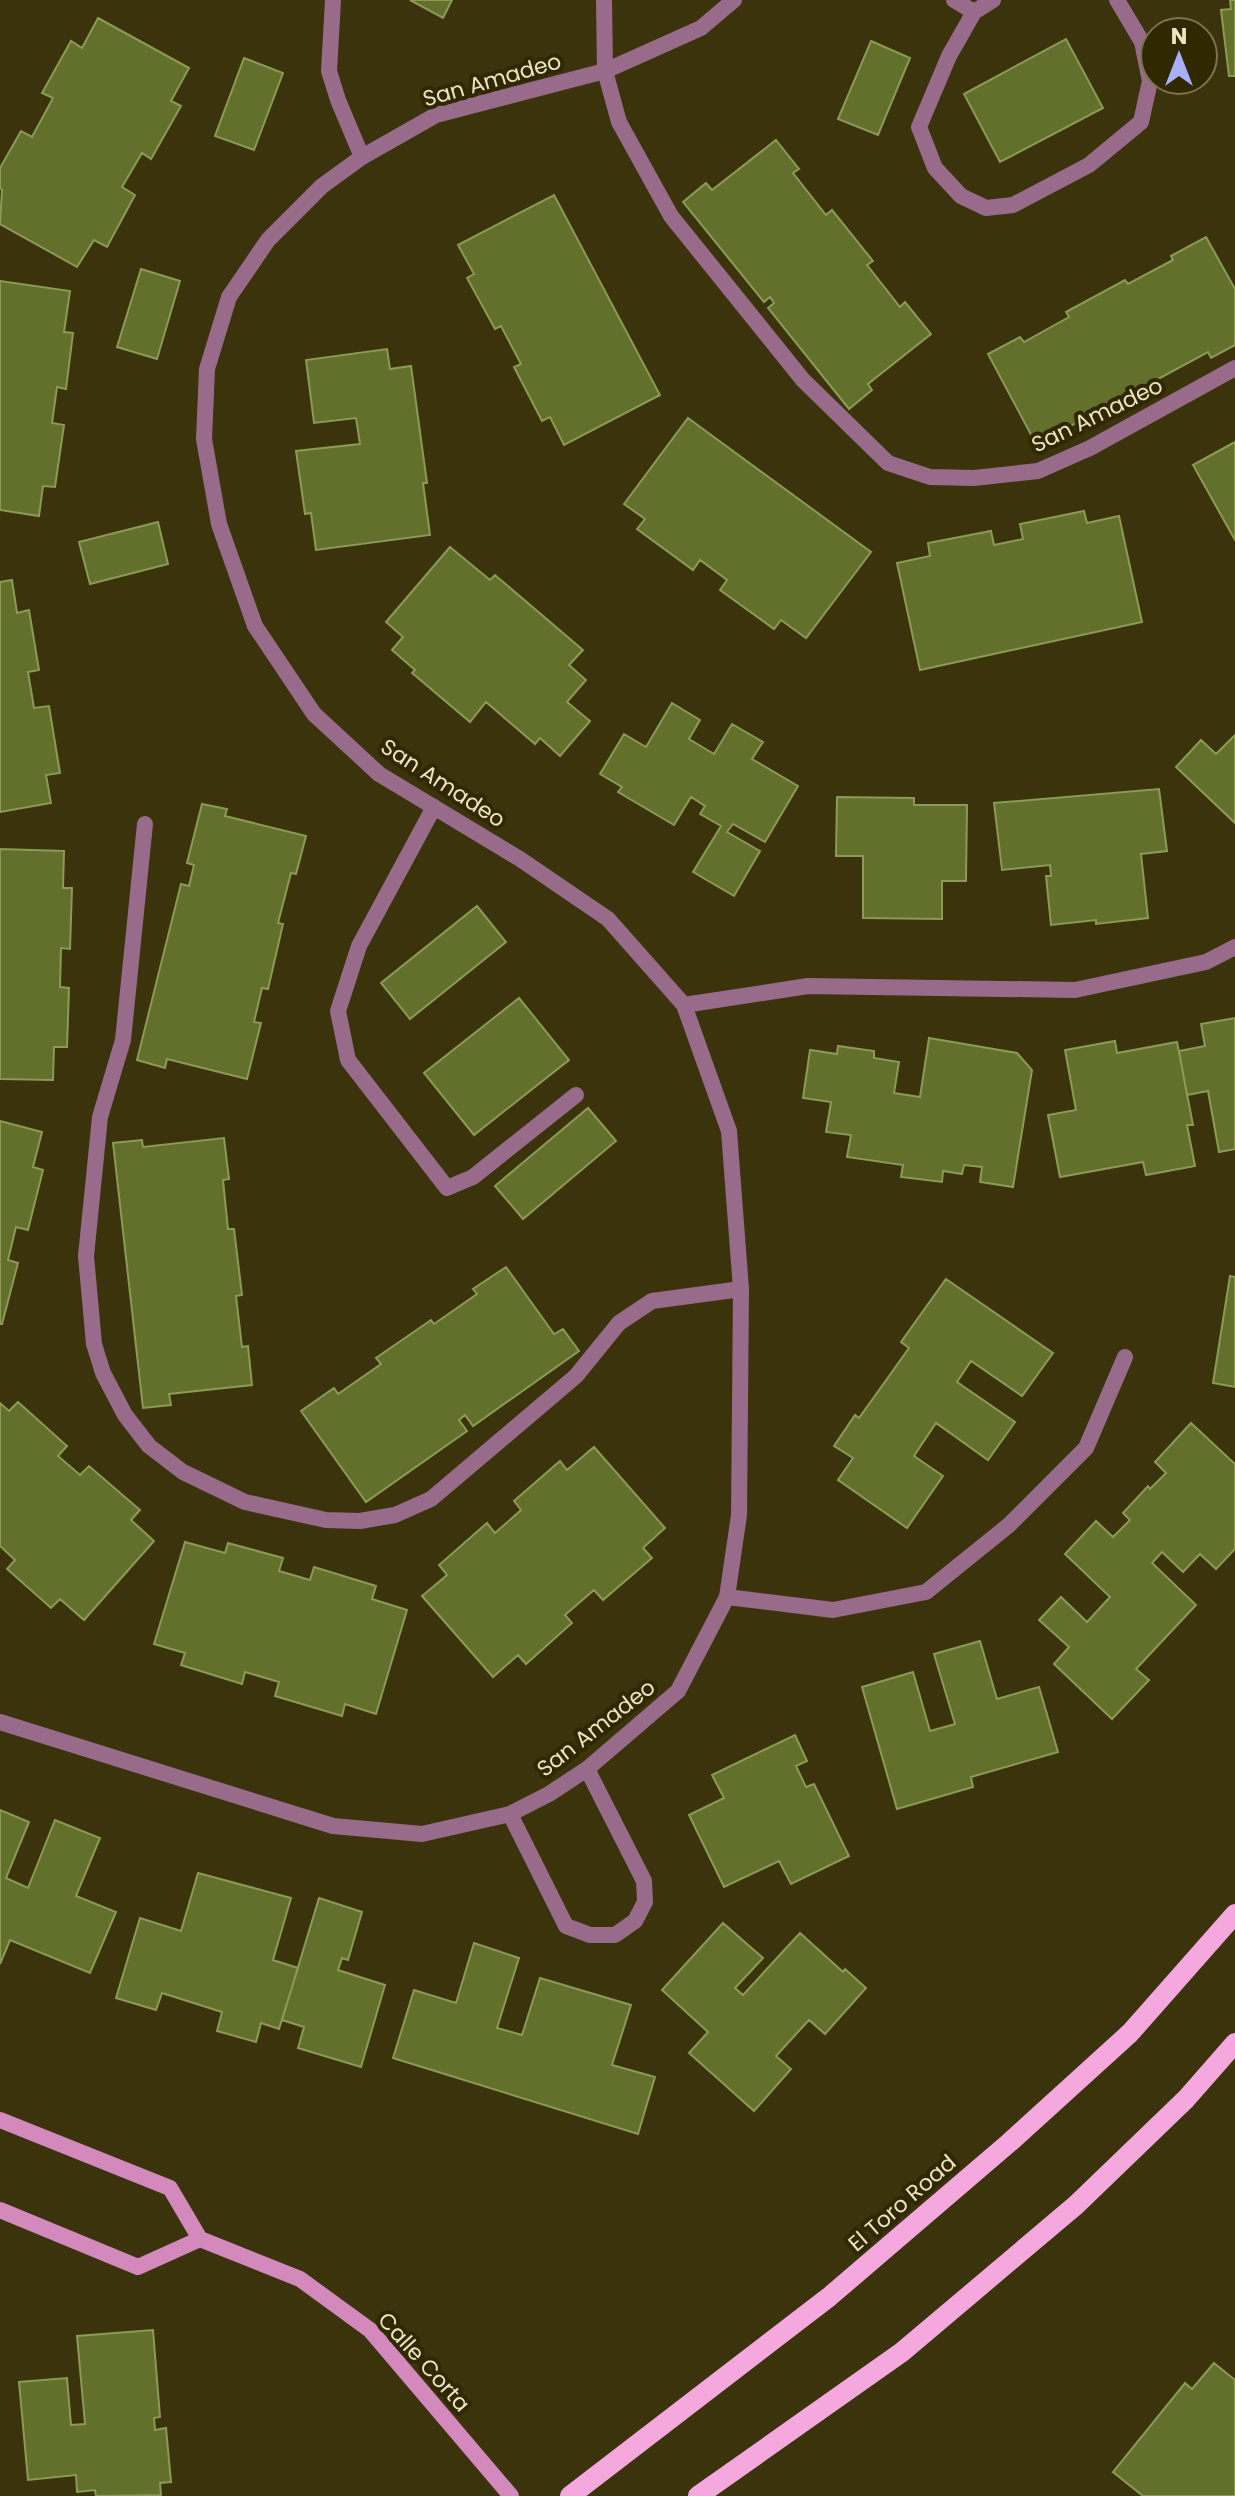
<svg xmlns="http://www.w3.org/2000/svg" width="1235" height="2496" font-family="Poppins,sans-serif">
	<style>
		.building { fill: #62702b; stroke: #8b9a55; stroke-width: 2 }
		.lines { fill: none; stroke-linecap: round; stroke-linejoin: round }
		.lane { stroke: #996b8a; stroke-width: 16 }
		.street { stroke: #996b8a; stroke-width: 16 }
		.secondary { stroke: #d389bc; stroke-width: 16 }
		.primary { stroke: #f5a8dd; stroke-width: 20 }
		.labels { text-anchor: middle; dominant-baseline: central; stroke-width: 8; stroke-linejoin: round; paint-order: stroke }
		.street-label { font-size: 22px; fill: #ebe4c1; stroke: #302801 }
	</style>
	<rect width="100%" height="100%" fill="#3a330b"/>
	<path class="building" d="M410,0h42l-9,18z
		M1230,0h5v76h-6l-8,-66 10,-1z
		M98,18l91,50 -18,33 10,5 -30,53 -9,-6 -20,34 13,8 -28,52 -13,-7 -17,27 -77,-43 2,-34 -2,-2v-20l21,-37 11,6 21,-39 -11,-5 29,-52 11,7z
		M1066,39l37,69 -103,54 -36,-68z
		M871,41l39,17 -32,77 -40,-16z
		M244,58l39,15 -29,77 -39,-14z
		M776,140l23,29 -6,4 33,42 6,-5 41,51 -6,4 33,42 5,-5 26,32 -63,50 4,6 -23,19 -81,-101 6,-5 -4,-6 -6,5 -81,-100 23,-19 6,7z
		M554,195l106,200 -96,50 -14,-28 -8,4 -28,-54 7,-3 -20,-38 -6,3 -28,-51 7,-4 -16,-29z
		M1206,237l29,52v56l-24,13 -3,-6 -63,34 4,7 -52,27 -4,-6 -57,30 -48,-90 32,-17 4,5 45,-25 -3,-5 59,-32 3,4 45,-24 -2,-4z
		M141,269l39,12 -23,78 -40,-12z
		M0,281l70,10 -6,41 9,1 -7,56 -9,-2 -5,36 12,2 -9,62 -12,-1 -4,30 -39,-6z
		M387,349l3,20 21,-3 16,117h-4l7,52 -114,15 -5,-37 -6,1 -9,-63 64,-7 -4,-26 -42,5 -8,-63z
		M688,418l183,134 -65,86 -25,-18 -7,9 -54,-39 7,-10 -27,-20 -7,10 -56,-41 8,-10 -21,-15z
		M1235,442v98l-42,-75z
		M1084,511l3,12 32,-7 23,106 -222,48 -23,-107 33,-7 -2,-13 63,-12 3,14 29,-6 -3,-15z
		M158,522l10,42 -78,20 -11,-42z
		M450,547l40,33 5,-5 88,75 -14,15 17,15 -19,22 23,19 -30,35 -20,-18 -5,6 -49,-42 -16,20 -58,-49 3,-3 -23,-20 11,-13 -17,-15z
		M12,580l5,33 12,-3 10,60 -11,2 6,36 15,-2 11,67 -14,2 5,28 -51,9v-230z
		M672,703l28,17 -11,19 25,15 18,-30 31,18 -11,17 46,27 -33,56 -32,-18 -6,8 33,19 -26,45 -41,-24 28,-46 -21,-12 5,-8 -14,-9 -17,28 -56,-33 4,-5 -22,-13 24,-40 22,13z
		M1235,735v88l-59,-56 25,-27 15,14z
		M1159,789l8,62 -26,3 7,64 -52,6v-4l-45,5 -5,-49h5l-1,-11 -48,5 -8,-67z
		M837,797l77,1v7h53l-1,76h-24v38l-79,-1v-62h-27z
		M202,804l25,5 -2,7 81,20 -10,38 -5,-1 -13,50 5,1 -15,65 -6,-1 -8,34 7,1 -14,56 -80,-20 -2,9 -28,-8 44,-176 8,2 5,-21 -7,-2z
		M0,849l64,2 -1,37h9l-2,61 -9,-1 -1,39 9,1 -2,59h-13l-1,33 -53,-1z
		M477,906l29,36 -96,77 -29,-36z
		M519,998l50,62 -95,75 -50,-62z
		M1235,1018v131l-16,3 -11,-61 -21,4 -8,-44 26,-5 -4,-22z
		M929,1038l88,15 15,17 -19,117 -33,-5 2,-15 -18,-2 -2,9 -19,-3 -1,11 -41,-5 2,-12 -56,-8 4,-22 -25,-3 5,-30 -28,-4 7,-48 27,4 1,-8 36,5v7l25,4 -5,31 26,4z
		M1115,1041l2,12 60,-11 16,83h-6l8,41 -49,9 -3,-13 -83,15 -12,-62 28,-5 -11,-60z
		M588,1108l28,33 -93,78 -28,-33z
		M0,1121l42,11 -9,35 10,3 -15,60 -12,-3 -8,33 10,3 -16,61h-2z
		M224,1138l5,41 -6,1 5,49h6l8,66 -6,1 6,51 6,-1 4,39 -83,9 2,11 -28,3 -30,-265 29,-3 1,7z
		M506,1267l48,67 9,-5 16,22 -106,75 -8,-11 -6,5 8,11 -101,71 -65,-91 33,-23 4,6 43,-30 -5,-6 55,-38 3,4 43,-30 -4,-5z
		M1230,1276l5,1v110l-22,-4z
		M946,1279l107,74 -31,43 -51,-35 -14,21 58,40 -27,38 -52,-37 -22,33 29,20 -36,52 -69,-48 15,-22 -19,-12 21,-31 4,3 50,-70 -8,-6z
		M18,1402l49,44 -9,10 22,19 9,-9 51,44 -9,10 23,21 -70,79 -24,-21 -9,9 -44,-39 8,-9 -15,-14v-143l9,8z
		M1191,1423l44,41v85l-19,20 -16,-15 -17,18 -21,-20 -10,11 44,42 -60,64 13,11 -37,39 -58,-55 15,-17 -30,-27 22,-23 26,25 23,-25 -45,-43 31,-33 17,16 17,-17 -7,-7 25,-27 2,3 16,-16 -11,-11z
		M594,1447l71,81 -22,20 9,10 -49,42 -9,-10 -29,25 7,8 -46,41 -8,-9 -25,22 -71,-81 25,-21 -8,-10 48,-42 8,10 26,-23 -7,-9 46,-40 7,9z
		M185,1542l40,11 3,-10 55,15 -4,13 31,9 4,-13 62,19 -4,13 35,11 -31,104 -31,-10 -3,12 -67,-20 4,-14 -34,-10 -3,12 -61,-19 4,-12 -31,-9z
		M980,1641l17,58 42,-12 19,65 -87,25 2,10 -76,22 -35,-122 51,-15 17,59 25,-7 -21,-70z
		M795,1735l12,26 -11,5 10,21 8,-3 35,72 -58,28 -12,-23 -55,26 -35,-72 35,-17 -12,-23z
		M0,1810l29,12 -23,56 22,10 27,-68 45,18 -24,58 40,16 -26,61 -80,-33 -10,24z
		M198,1873l93,25 -18,62 25,8 -19,61 -18,-6 -5,19 -39,-11 5,-19 -60,-19 -6,17 -40,-12 24,-80 41,13z
		M319,1898l43,14 -14,48 -6,-2 -4,12 47,15 -24,82 -63,-19 6,-21 -22,-7z
		M723,1923l40,35 -28,30 8,7 57,-62 43,39 2,-3 21,19 -41,46 -16,-14 -33,36 15,13 -37,42 -65,-58 19,-21 -46,-42z
		M474,1943l45,15 -22,70 25,7 18,-57 91,27 -19,60 43,12 -17,57 -245,-76 21,-68 42,13z
		M153,2330l7,87 -6,1 1,12 11,-2 5,54 -11,1 1,12 -65,1 -1,-6 -18,2 -1,-17 -48,5 -9,-98 48,-4 4,47 14,-1 -8,-88z
		M1214,2363l21,17v116h-92l-30,-24 72,-89 7,6z"/>
	<g class="lines">
		<path class="lane" d="M333,0l-4,71 9,29 24,57
			M604,0l1,71
			M954,0l20,12
			M993,0l-19,12 -25,44 -30,71 16,41 26,28 25,12 27,-3 76,-40 52,-43 9,-41 -8,-39 -25,-42
			M434,807l-75,139 -21,65 10,49 99,128 26,-11 103,-82
			M145,824l-22,216 -23,77 -14,139 8,88 9,29 22,42 24,31 34,26 62,30 81,18 34,1 35,-6 36,-16 145,-123 43,-53 33,-22 89,-12
			M727,1597l106,13 93,-18 83,-67 77,-77 39,-91
			M510,1814l56,112 24,9h25l20,-14 10,-19 -1,-21 -57,-112"/>
		<path class="street" d="M605,71l14,51 52,94 132,164 85,83 42,14 44,1 64,-7 52,-23 145,-80
			M684,1005l124,-19 267,4 131,-28 29,-15
			M0,1722l333,104 89,8 88,-20 39,-20 38,-25 91,-78 49,-94 12,-82 2,-226 -12,-158 -45,-126 -76,-86 -88,-60 -141,-85 -65,-60 -59,-88 -36,-102 -15,-85 3,-70 22,-72 39,-57 54,-54 40,-29 74,-42 169,-44 96,-43 33,-28"/>
		<path class="secondary" d="M0,2120l170,68 30,51 100,40 70,51 141,166
			M0,2210l138,57 62,-28"/>
		<path class="primary" d="M570,2496l259,-199 181,-155 120,-109 105,-119
			M698,2496l204,-144 174,-147 110,-106 49,-56"/>
	</g>
	<g class="labels">
		<g class="street-label">
			<text transform="translate(492 80) rotate(-16)">San Amadeo</text>
			<text transform="translate(1097 415) rotate(-26)">San Amadeo</text>
			<text transform="translate(443 783) rotate(33)">San Amadeo</text>
			<text transform="translate(596 1728) rotate(-38)">San Amadeo</text>
			<text transform="translate(902 2203) rotate(-41)">El Toro Road</text>
			<text transform="translate(424 2362) rotate(48)">Calle Corta</text>
		</g>
	</g>
	<g transform="translate(1179 56)"><circle r="38" fill="#302801" stroke="#7b734e" stroke-width="2"/>
	<path d="M0-6L14 30L0 20L-14 30Z" fill="#a8b0fc"/>
	<text y="-12" font-size="22" font-weight="bold" text-anchor="middle" fill="#ebe4c1">N</text>
	</g>
</svg>
